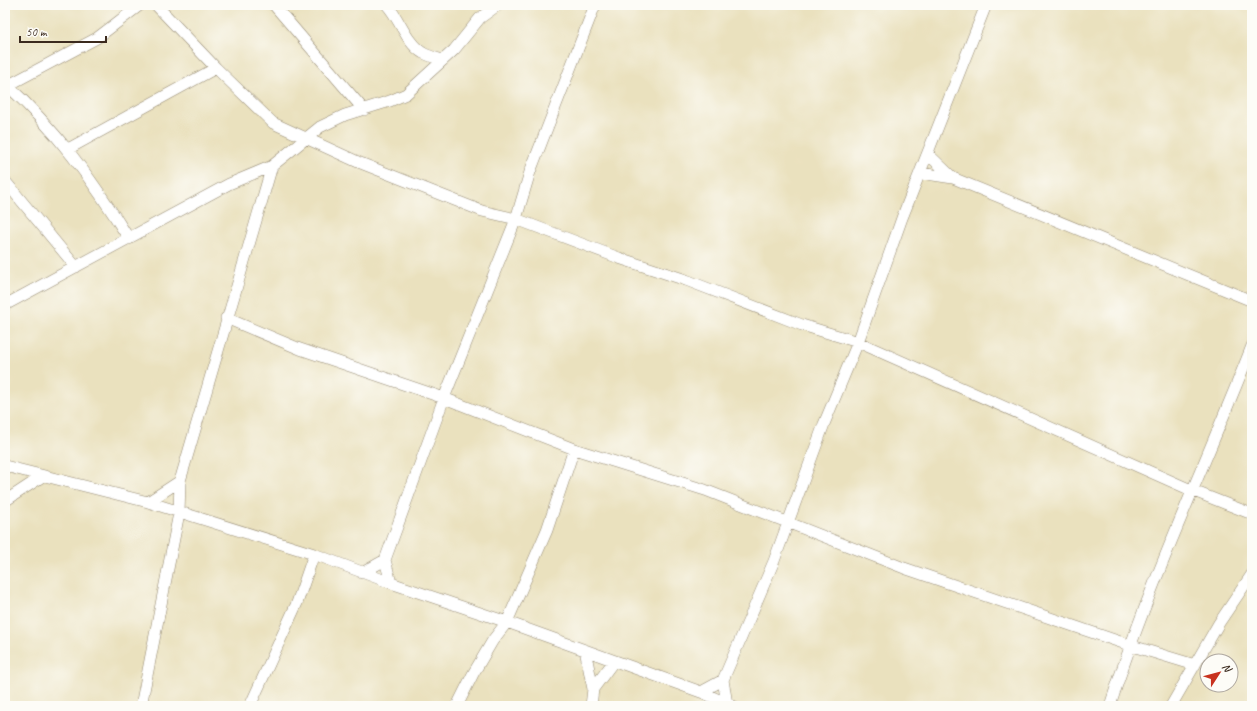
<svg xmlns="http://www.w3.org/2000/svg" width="1257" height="711" font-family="Caveat,sans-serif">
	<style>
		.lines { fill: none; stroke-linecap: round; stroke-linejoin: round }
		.minor-casing { stroke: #92866e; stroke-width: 12 }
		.minor { stroke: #fff; stroke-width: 11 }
	</style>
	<rect width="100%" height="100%" fill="#fdfcf7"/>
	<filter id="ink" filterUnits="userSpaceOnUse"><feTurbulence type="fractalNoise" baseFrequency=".025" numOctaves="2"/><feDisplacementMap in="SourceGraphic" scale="8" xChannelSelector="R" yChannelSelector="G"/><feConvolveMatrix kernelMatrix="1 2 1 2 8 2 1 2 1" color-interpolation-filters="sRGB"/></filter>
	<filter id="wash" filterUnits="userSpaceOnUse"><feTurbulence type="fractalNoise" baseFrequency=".012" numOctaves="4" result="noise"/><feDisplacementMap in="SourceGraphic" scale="16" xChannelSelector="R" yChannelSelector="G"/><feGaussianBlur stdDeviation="0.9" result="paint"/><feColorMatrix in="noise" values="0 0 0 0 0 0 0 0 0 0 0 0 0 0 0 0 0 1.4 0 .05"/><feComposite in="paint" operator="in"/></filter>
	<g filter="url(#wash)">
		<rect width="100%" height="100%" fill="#eae1be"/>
	</g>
	<g filter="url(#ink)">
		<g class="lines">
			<defs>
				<path id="minor" d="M156,5l60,63 57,55 85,39 124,49 34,8 103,39 67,22 116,45 56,17 333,148 61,24
					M274,5l90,105
					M387,5c13,14 19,38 36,48 6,3 13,5 19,7
					M5,83c51,47 88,97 124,156
					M5,87l92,-49 43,-33
					M68,149l148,-81
					M928,154l25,24
					M920,173l33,5 299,123
					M5,181l71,86
					M5,305l224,-121 43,-18 48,-39 25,-12 45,-14 16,-7 48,-44 26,-32 18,-13
					M226,318l74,31 144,49 130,51 131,41 199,78 225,77 66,20
					M5,466l143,36 166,52 77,29 116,39 194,70 32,14
					M5,501l38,-25
					M148,502l32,-21
					M362,573l23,-13
					M391,583l-6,-23 59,-162 72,-179 14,-47 65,-167
					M585,650l8,39 -2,17
					M593,689l21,-28
					M701,692l22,-12
					M727,704l-4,-24 51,-119 50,-137 34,-82 44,-124 84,-213
					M141,706l38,-193 1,-32 92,-315
					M250,706l47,-103 17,-49
					M457,706l16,-32 20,-34 14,-18 40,-92 27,-81
					M1110,706c39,-123 95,-240 142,-360
					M1171,706l48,-83 33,-49"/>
			</defs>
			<use href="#minor" class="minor-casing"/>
			<use href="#minor" class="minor"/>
		</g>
	</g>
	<rect width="1257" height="711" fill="none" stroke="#fdfcf7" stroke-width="20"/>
	<g transform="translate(1219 673) rotate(54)"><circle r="19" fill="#fdfcf7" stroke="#afa8a0"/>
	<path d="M0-3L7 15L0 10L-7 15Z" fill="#c8321e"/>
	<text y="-6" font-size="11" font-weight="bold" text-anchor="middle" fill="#3b2a1e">N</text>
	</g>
	<path d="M20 36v6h86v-6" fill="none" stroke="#3b2a1e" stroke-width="2"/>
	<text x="26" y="36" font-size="12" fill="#3b2a1e" stroke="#fdfcf7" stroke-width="3" paint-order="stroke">50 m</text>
</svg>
